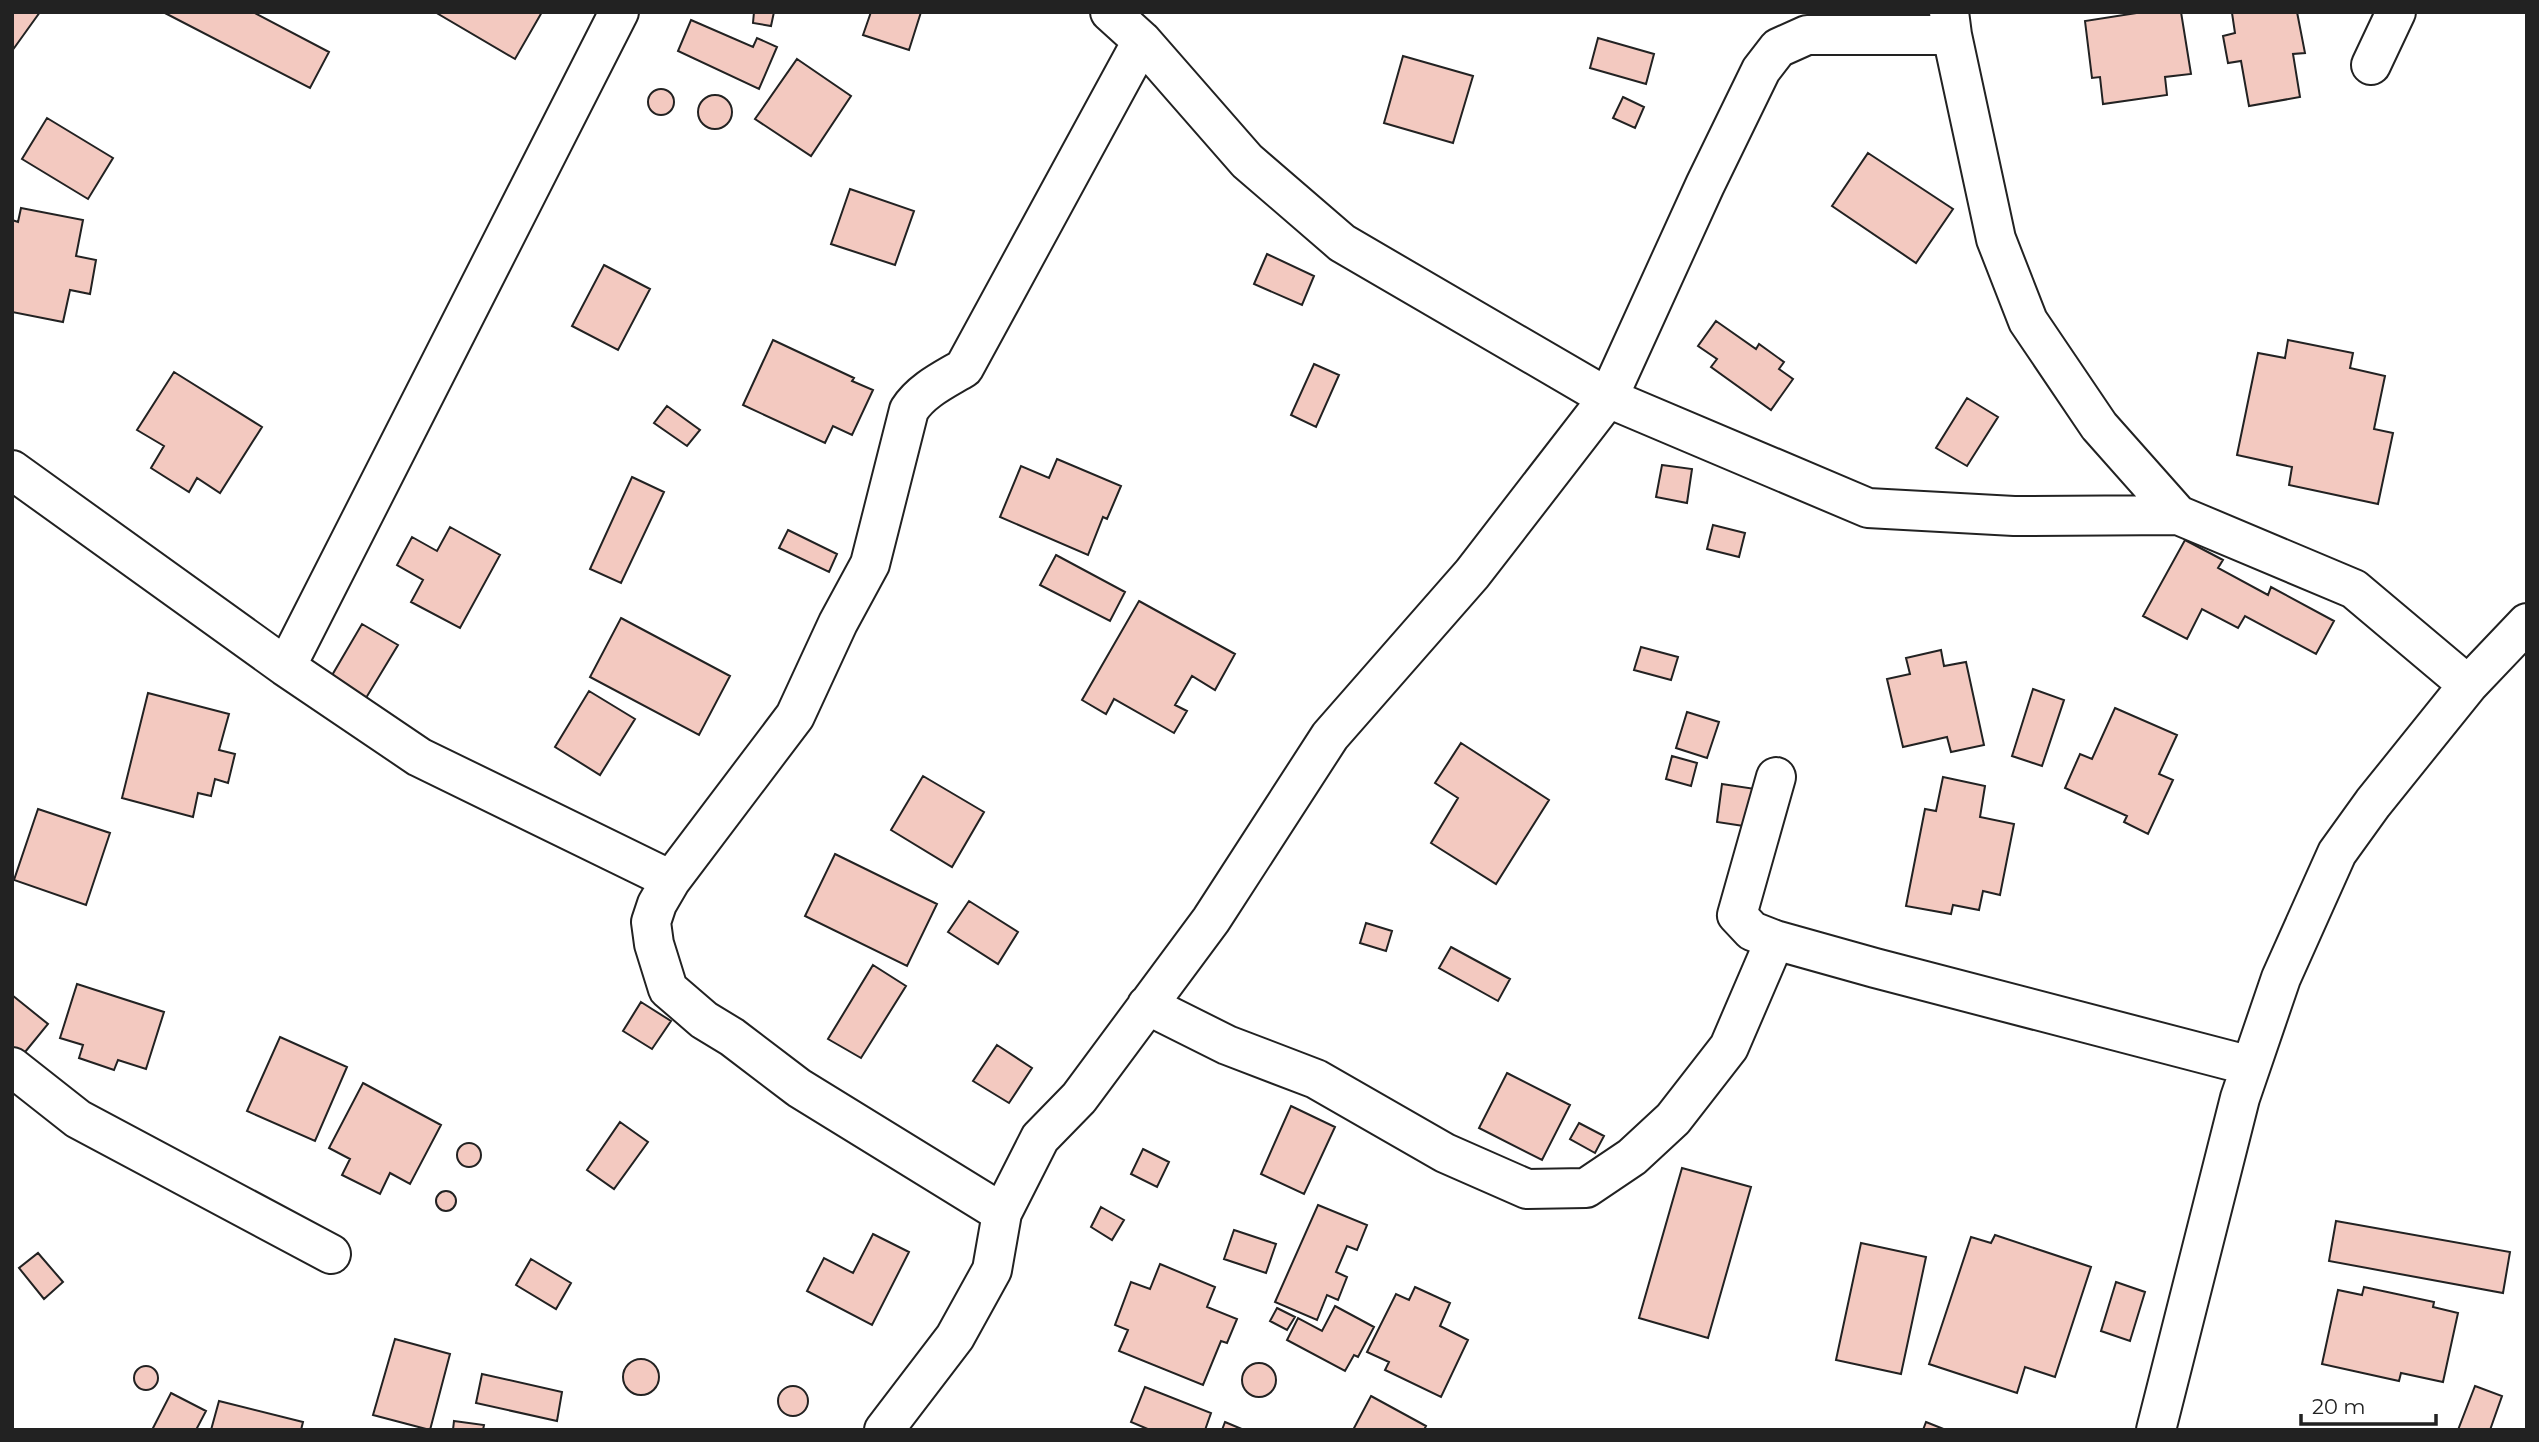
<svg xmlns="http://www.w3.org/2000/svg" width="2539" height="1442" font-family="Montserrat,sans-serif">
	<style>
		.building { fill: #f3c9c0; stroke: #222; stroke-width: 2 }
		.lines { fill: none; stroke-linecap: round; stroke-linejoin: round }
		.minor-casing { stroke: #222; stroke-width: 42 }
		.minor { stroke: #fff; stroke-width: 38 }
	</style>
	<rect width="100%" height="100%" fill="#fff"/>
	<path class="building" d="M12,12h28l-28,39z
		M163,12h90l76,40 -19,36z
		M435,12h107l-27,47z
		M754,12h20l-3,14 -18,-3z
		M871,12h50l-12,38 -46,-15z
		M2143,12h38l10,62 -26,3 2,18 -64,9 -3,-27 -8,1 -7,-57z
		M2297,12l8,41 -12,1 7,43 -51,9 -8,-45 -13,2 -5,-27 12,-3 -3,-20z
		M691,20l62,27 4,-9 20,9 -18,42 -81,-38z
		M1598,38l56,16 -8,30 -56,-16z
		M1403,56l70,20 -20,67 -69,-20z
		M797,59l54,37 -40,60 -56,-37z
		M648 102a13 13 0 1 1 26 0a13 13 0 1 1-26 0Z
		M698 112a17 17 0 1 1 34 0a17 17 0 1 1-34 0Z
		M1623,97l21,10 -9,21 -22,-10z
		M47,118l66,40 -25,41 -66,-40z
		M1868,153l85,56 -37,54 -84,-57z
		M850,189l64,22 -19,54 -64,-21z
		M21,208l62,12 -7,36 20,4 -6,34 -20,-4 -7,32 -51,-10v-92l6,2z
		M1267,254l47,22 -12,29 -48,-21z
		M604,265l46,24 -32,61 -46,-24z
		M1716,321l40,28 3,-5 25,18 -5,7 14,10 -22,31 -60,-43 6,-8 -19,-13z
		M773,340l81,38 -2,3 21,9 -21,45 -19,-9 -8,17 -82,-38z
		M2288,340l65,13 -3,15 35,8 -11,53 19,4 -15,71 -89,-19 3,-18 -55,-12 21,-102 27,5z
		M1314,364l25,11 -23,52 -25,-12z
		M174,372l88,55 -42,66 -23,-15 -8,14 -38,-24 13,-22 -27,-16z
		M1967,398l31,19 -31,49 -31,-18z
		M667,406l33,24 -13,16 -33,-23z
		M1057,459l64,27 -14,33 -4,-2 -15,38 -88,-38 21,-51 28,12z
		M1662,465l30,4 -5,34 -31,-6z
		M632,477l32,15 -43,91 -31,-14z
		M1713,525l32,8 -6,24 -32,-8z
		M450,527l50,28 -40,73 -49,-26 12,-22 -26,-15 15,-28 25,14z
		M788,530l49,24 -8,18 -50,-24z
		M2185,540l38,20 -5,8 50,27 3,-8 63,34 -18,33 -71,-38 -7,12 -36,-19 -15,30 -44,-23z
		M1056,555l69,37 -15,29 -70,-36z
		M1139,601l96,53 -20,36 -23,-14 -17,29 12,6 -13,22 -60,-34 -8,15 -24,-14z
		M621,618l109,58 -31,59 -109,-58z
		M362,624l36,21 -32,53 -35,-21z
		M1641,647l37,10 -7,23 -37,-10z
		M1941,650l3,16 22,-4 18,83 -33,7 -4,-15 -44,10 -16,-68 23,-5 -4,-16z
		M2033,689l31,11 -22,66 -30,-10z
		M589,691l46,28 -35,56 -45,-28z
		M148,693l81,21 -10,36 16,4 -7,29 -13,-4 -4,17 -13,-3 -5,24 -71,-19z
		M2115,708l62,27 -18,39 14,6 -25,54 -24,-12 3,-6 -62,-28 15,-34 12,5z
		M1687,712l32,10 -12,36 -31,-10z
		M1461,743l88,57 -53,84 -65,-41 27,-45 -23,-15z
		M1672,756l25,7 -6,23 -25,-7z
		M923,776l61,36 -32,55 -61,-37z
		M1943,777l42,9 -5,31 34,7 -14,71 -17,-4 -4,19 -26,-5 -2,9 -45,-8 19,-97 11,2z
		M1722,784l40,6 -5,38 -40,-6z
		M38,809l72,24 -24,72 -72,-25z
		M835,854l102,50 -30,62 -102,-50z
		M969,901l49,31 -20,32 -50,-32z
		M1366,923l26,8 -6,20 -26,-8z
		M1451,947l59,32 -12,22 -59,-33z
		M873,965l33,21 -45,72 -33,-19z
		M77,984l87,28 -18,57 -28,-9 -4,10 -35,-12 4,-13 -23,-7z
		M12,995l36,29 -27,33 -9,-7z
		M641,1002l30,19 -19,28 -29,-18z
		M280,1037l67,30 -32,74 -68,-30z
		M997,1045l35,23 -23,35 -36,-22z
		M1507,1073l63,32 -28,55 -63,-32z
		M363,1083l78,42 -31,59 -20,-11 -10,21 -38,-19 8,-16 -21,-11z
		M1291,1106l44,21 -31,67 -43,-20z
		M620,1122l28,20 -34,47 -27,-19z
		M1579,1123l25,13 -9,17 -25,-14z
		M457 1155a12 12 0 1 1 24 0a12 12 0 1 1-24 0Z
		M1143,1149l26,13 -12,25 -26,-13z
		M1682,1168l69,19 -43,151 -69,-20z
		M436 1201a10 10 0 1 1 20 0a10 10 0 1 1-20 0Z
		M1318,1205l49,20 -10,25 -10,-4 -11,26 11,5 -9,23 -11,-5 -10,25 -42,-18z
		M1101,1207l23,13 -12,20 -21,-13z
		M2336,1221l174,31 -7,41 -174,-32z
		M1234,1230l42,14 -10,29 -42,-14z
		M873,1234l36,18 -37,73 -65,-34 17,-33 29,15z
		M1995,1235l96,32 -36,110 -30,-10 -8,26 -88,-29 42,-127 20,6z
		M1861,1243l65,14 -25,117 -65,-14z
		M38,1253l25,29 -19,17 -25,-31z
		M531,1259l40,24 -15,26 -40,-24z
		M1160,1264l55,23 -8,20 30,12 -10,24 -6,-2 -18,44 -84,-34 9,-21 -13,-5 16,-43 19,7z
		M2116,1282l29,10 -15,49 -29,-10z
		M1415,1287l35,16 -10,23 28,14 -27,57 -56,-27 4,-8 -22,-10 29,-58 13,6z
		M2364,1287l70,15 -1,5 25,6 -15,69 -42,-9 -2,8 -77,-17 16,-74 24,5z
		M1335,1306l39,21 -16,30 -4,-2 -9,16 -58,-31 11,-22 24,13z
		M1277,1308l18,9 -8,13 -17,-9z
		M395,1339l55,15 -20,76 -57,-15z
		M623 1377a18 18 0 1 1 36 0a18 18 0 1 1-36 0Z
		M1242 1380a17 17 0 1 1 34 0a17 17 0 1 1-34 0Z
		M134 1378a12 12 0 1 1 24 0a12 12 0 1 1-24 0Z
		M482,1374l80,18 -5,29 -81,-18z
		M2475,1386l27,10 -12,34h-32z
		M778 1401a15 15 0 1 1 30 0a15 15 0 1 1-30 0Z
		M1145,1387l66,26 -6,17h-55l-19,-8z
		M171,1393l35,18 -10,19h-44z
		M1371,1396l55,30 -2,4h-71z
		M219,1401l84,21 -2,8h-90z
		M454,1421l30,4 -1,5h-30z
		M1225,1422l19,8h-22z
		M1926,1422l20,8h-23z"/>
	<g class="lines">
		<defs>
			<path id="minor" d="M1110,12l32,29 105,120 95,82 266,155 260,110 146,8 164,-1
				M1949,12l3,23 44,204 32,82 71,105 79,89 176,74 114,96
				M2371,65l25,-53
				M12,470l274,197 133,90 252,123
				M286,667l333,-655
				M1775,940l-23,-9 -15,-16 39,-138
				M1147,1005l80,40 89,34 129,74 82,36 59,-1 46,-31 41,-38 56,-72 46,-107 100,28 376,98
				M12,1067l66,52 253,135
				M1002,1213l38,-75 39,-40 132,-178 119,-184 142,-162 136,-176 97,-213 56,-115 17,-22 29,-13h145
				M884,1430l71,-93 37,-67 10,-57 -203,-125 -67,-51 -28,-17 -36,-31 -14,-45 -3,-22 6,-18 14,-24 124,-164 43,-93 32,-59 39,-154c13,-20 35,-30 55,-42l178,-327
				M2156,1430l84,-332 41,-120 56,-125 36,-50 95,-118 59,-62"/>
		</defs>
		<use href="#minor" class="minor-casing"/>
		<use href="#minor" class="minor"/>
	</g>
	<rect width="2539" height="1442" fill="none" stroke="#222222" stroke-width="28"/>
	<path d="M2301 1414v10h135v-10" fill="none" stroke="#222222" stroke-width="3.5"/>
	<text x="2312" y="1414" font-size="21" fill="#222222" stroke="#ffffff" stroke-width="5" paint-order="stroke">20 m</text>
</svg>
